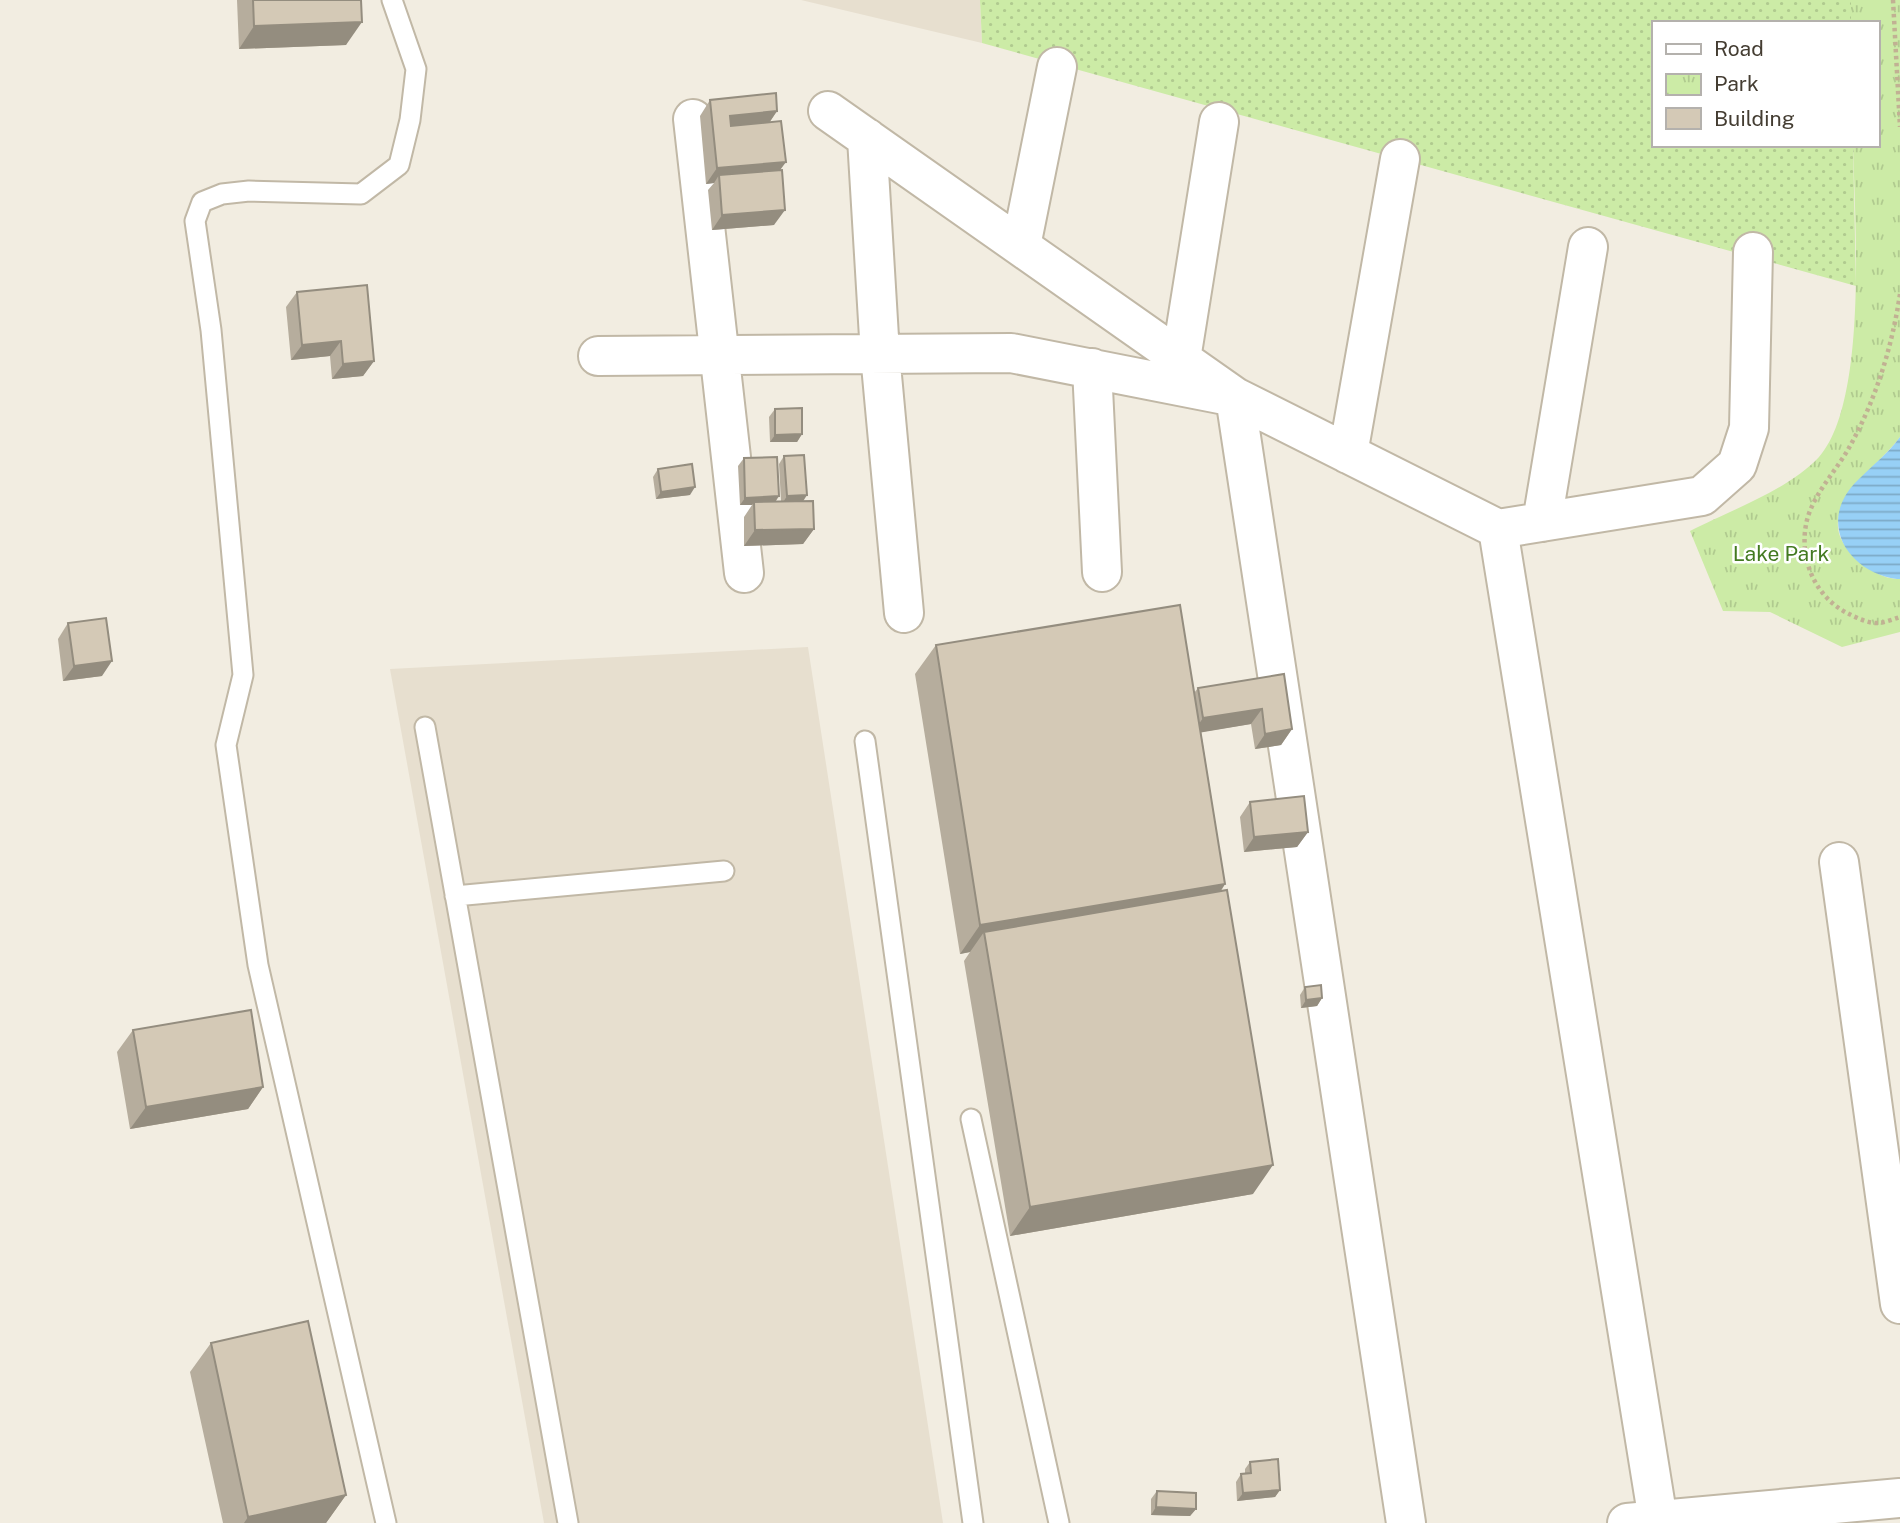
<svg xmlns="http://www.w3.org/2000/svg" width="1900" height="1523" font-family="'Public Sans',sans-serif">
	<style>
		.residential { fill: #e7dfcf }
		.grass { fill: url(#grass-dots) }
		.park { fill: url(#park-tufts) }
		.water { fill: url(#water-rules) }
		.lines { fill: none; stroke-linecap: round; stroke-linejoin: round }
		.service-casing { stroke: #c1b8a6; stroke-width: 23 }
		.minor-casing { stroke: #c1b8a6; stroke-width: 42 }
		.tertiary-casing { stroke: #c1b8a6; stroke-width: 42 }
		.path { stroke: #c1b193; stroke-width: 4.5; stroke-dasharray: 3.5 3.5; stroke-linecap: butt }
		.service { stroke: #fff; stroke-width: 19 }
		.minor { stroke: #fff; stroke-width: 38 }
		.tertiary { stroke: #fff; stroke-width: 38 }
		.wall { fill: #b6ad9d }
		.shaded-wall { fill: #948d7f }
		.building { fill: #d4c9b6; stroke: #948d7f; stroke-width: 2 }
		.labels { text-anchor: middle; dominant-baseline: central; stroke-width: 5; stroke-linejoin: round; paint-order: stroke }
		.park-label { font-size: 21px; fill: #437a21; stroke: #fff }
	</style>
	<defs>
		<pattern id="grass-dots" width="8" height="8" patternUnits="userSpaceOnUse" patternTransform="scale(1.75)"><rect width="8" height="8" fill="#cceba6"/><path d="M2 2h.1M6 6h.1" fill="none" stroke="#b0ca8f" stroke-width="1.8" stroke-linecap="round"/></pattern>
		<pattern id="park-tufts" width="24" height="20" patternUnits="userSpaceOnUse" patternTransform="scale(1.75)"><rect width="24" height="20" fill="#cceba6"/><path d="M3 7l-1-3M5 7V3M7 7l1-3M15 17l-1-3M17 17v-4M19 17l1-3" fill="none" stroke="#b0ca8f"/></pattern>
		<pattern id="water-rules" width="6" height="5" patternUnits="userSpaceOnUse" patternTransform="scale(1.75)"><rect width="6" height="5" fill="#97d0f6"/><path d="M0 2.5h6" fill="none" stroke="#7daac8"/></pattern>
	</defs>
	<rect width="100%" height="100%" fill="#f2ede1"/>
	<path class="residential" d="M801,0h179l2,43z
		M808,647l135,876h-399l-154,-854z"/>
	<path class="grass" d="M980,0h871v23h-198v122h200l3,141 -874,-243z"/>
	<path class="park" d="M1851,0h49v437c-25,34 -97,78 -42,122 14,11 23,20 42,20v53l-58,15 -72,-35 -47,-1 -33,-80c39,-20 100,-42 129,-74 49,-55 36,-237 34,-312h24v-122h-26z"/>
	<path class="water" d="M1900,437v142h-3c-47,-6 -80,-54 -43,-95 15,-16 33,-29 46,-47z"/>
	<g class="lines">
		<defs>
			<path id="service" d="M425,727l143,796
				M865,741l108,782
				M455,896l269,-25
				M971,1119l88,404
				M386,1523l-128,-558 -32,-220 17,-70 -32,-345 -16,-109 7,-19 20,-8 27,-3 112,3 38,-29 11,-45 6,-51 -24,-69"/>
			<path id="minor" d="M828,111l407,286 263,132 160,991
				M693,119l51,454
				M867,138l13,216 24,259
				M1021,246l36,-179
				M598,356l413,-3 224,44 171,1126
				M1181,359l38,-237
				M1092,368l10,204
				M1348,454l52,-295
				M1542,522l46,-275
				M1498,529l204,-33 35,-31 12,-37 4,-176
				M1839,862l61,442"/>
			<path id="tertiary" d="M1627,1523l273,-25"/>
		</defs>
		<use href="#service" class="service-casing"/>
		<use href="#minor" class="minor-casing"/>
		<use href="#tertiary" class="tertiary-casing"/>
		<path class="path" d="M1893,0l7,127
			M1900,294c-8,53 -24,105 -50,152 -13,24 -36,47 -43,74 -9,37 7,77 42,94 8,4 21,10 30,9 7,-1 15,-4 21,-6"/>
		<use href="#service" class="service"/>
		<use href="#minor" class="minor"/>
		<use href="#tertiary" class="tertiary"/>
	</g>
	<path class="wall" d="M237,0h124l-15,45 -107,4z
		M710,100l67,11 -8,12 11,47 -6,55 -62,5 -4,-40 6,-7 -8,1 -6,-68z
		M297,292l77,69 -11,15 -31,3 -2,-23 -39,4 -5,-53z
		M775,409l27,25 -5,8h-27l-1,-25z
		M784,456l30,73 -11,15 -59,2v-29l8,-12h-12l-2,-39 6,-8 31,44 6,-1 -2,-37z
		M658,469l32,26 -34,4 -3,-22z
		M68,623l34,53 -39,5 -5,-42z
		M936,645l258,48 4,-5 86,-14 8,55 -11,16 -26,4 -4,-25 -50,8 24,152 -4,7 32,303 -243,42 -46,-275 6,-9 -10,2 -45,-280z
		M1250,802l58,30 -11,15 -53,5 -4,-35z
		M1305,987l17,11 -5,8 -16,2 -1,-13z
		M133,1030l130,57 -15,22 -118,20 -13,-77z
		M211,1343l135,152 -20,28h-103l-33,-151z
		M1250,1462l30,28 -5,7 -38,4 -1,-19 5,-8h4v-5z
		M1157,1491l39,18 -6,7 -39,-1v-16z"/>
	<path class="shaded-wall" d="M362,22l-16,23 -107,4 15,-23z
		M777,111l-10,15 -47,5 10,-15z
		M786,162l-11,15 -56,-2 -5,8 -8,1 11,-16z
		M785,210l-11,15 -62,5 10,-15z
		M341,341l-11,15 -39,4 11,-15z
		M374,361l-11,15 -31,3 11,-15z
		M802,434l-5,8h-27l5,-7z
		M695,487l-5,8 -34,4 5,-7z
		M807,495l-5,8 -20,1 5,-8z
		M779,496l-5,8 -20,-2 -2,3h-12l5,-7z
		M814,529l-11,15 -59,2 11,-16z
		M112,661l-10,15 -39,5 11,-15z
		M1262,709l-11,15 -59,10 11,-16z
		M1292,729l-11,16 -26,4 10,-15z
		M1308,832l-11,15 -53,5 10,-15z
		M1225,884l-20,30 -221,18 -14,20 -10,2 20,-29z
		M1322,998l-5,8 -16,2 5,-8z
		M263,1087l-15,22 -118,20 16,-22z
		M1273,1165l-20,29 -243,42 20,-29z
		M1280,1490l-5,7 -38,4 6,-8z
		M346,1495l-20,28h-82l4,-6z
		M1156,1507l40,2 -6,7 -39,-1z"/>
	<path class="building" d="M253,0h108l1,22 -108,4z
		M776,93l1,18 -47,5 1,10 50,-5 5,41 -69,6 -7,-68z
		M782,170l3,40 -63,5 -3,-40z
		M367,285l7,76 -31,3 -2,-23 -39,4 -5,-53z
		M802,408v26l-27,1v-26z
		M804,455l3,40 -20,1 -3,-40z
		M777,457l2,39 -34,2 -1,-40z
		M692,464l3,23 -34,5 -3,-23z
		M813,501l1,28 -59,1 -1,-28z
		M1180,605l45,279 -245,41 -44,-280z
		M106,618l6,43 -38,5 -6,-43z
		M1284,674l8,55 -27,5 -3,-25 -59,9 -5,-30z
		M1304,796l4,36 -54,5 -4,-35z
		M1227,890l46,275 -243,42 -46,-275z
		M1321,985l1,13 -16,2 -1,-13z
		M251,1010l12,77 -117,20 -13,-77z
		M308,1321l38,174 -98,22 -37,-174z
		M1278,1459l2,31 -37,3 -2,-19 10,-1 -1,-11z
		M1157,1491l39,2v16l-40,-2z"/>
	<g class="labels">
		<g class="park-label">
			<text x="1781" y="553">Lake Park</text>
		</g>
	</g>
	<rect x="1652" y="21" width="228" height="126" fill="#ffffff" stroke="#b4b1ad" stroke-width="2"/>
	<rect x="1666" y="44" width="35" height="10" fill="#ffffff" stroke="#b4b1ad" stroke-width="2"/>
	<text x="1714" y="56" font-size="21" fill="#443d32">Road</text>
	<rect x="1666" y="74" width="35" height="21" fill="url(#park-tufts)" stroke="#b4b1ad" stroke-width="2"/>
	<text x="1714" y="91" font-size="21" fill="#443d32">Park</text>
	<rect x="1666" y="108" width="35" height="21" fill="#d4c9b6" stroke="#b4b1ad" stroke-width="2"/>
	<text x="1714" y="126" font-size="21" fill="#443d32">Building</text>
</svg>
